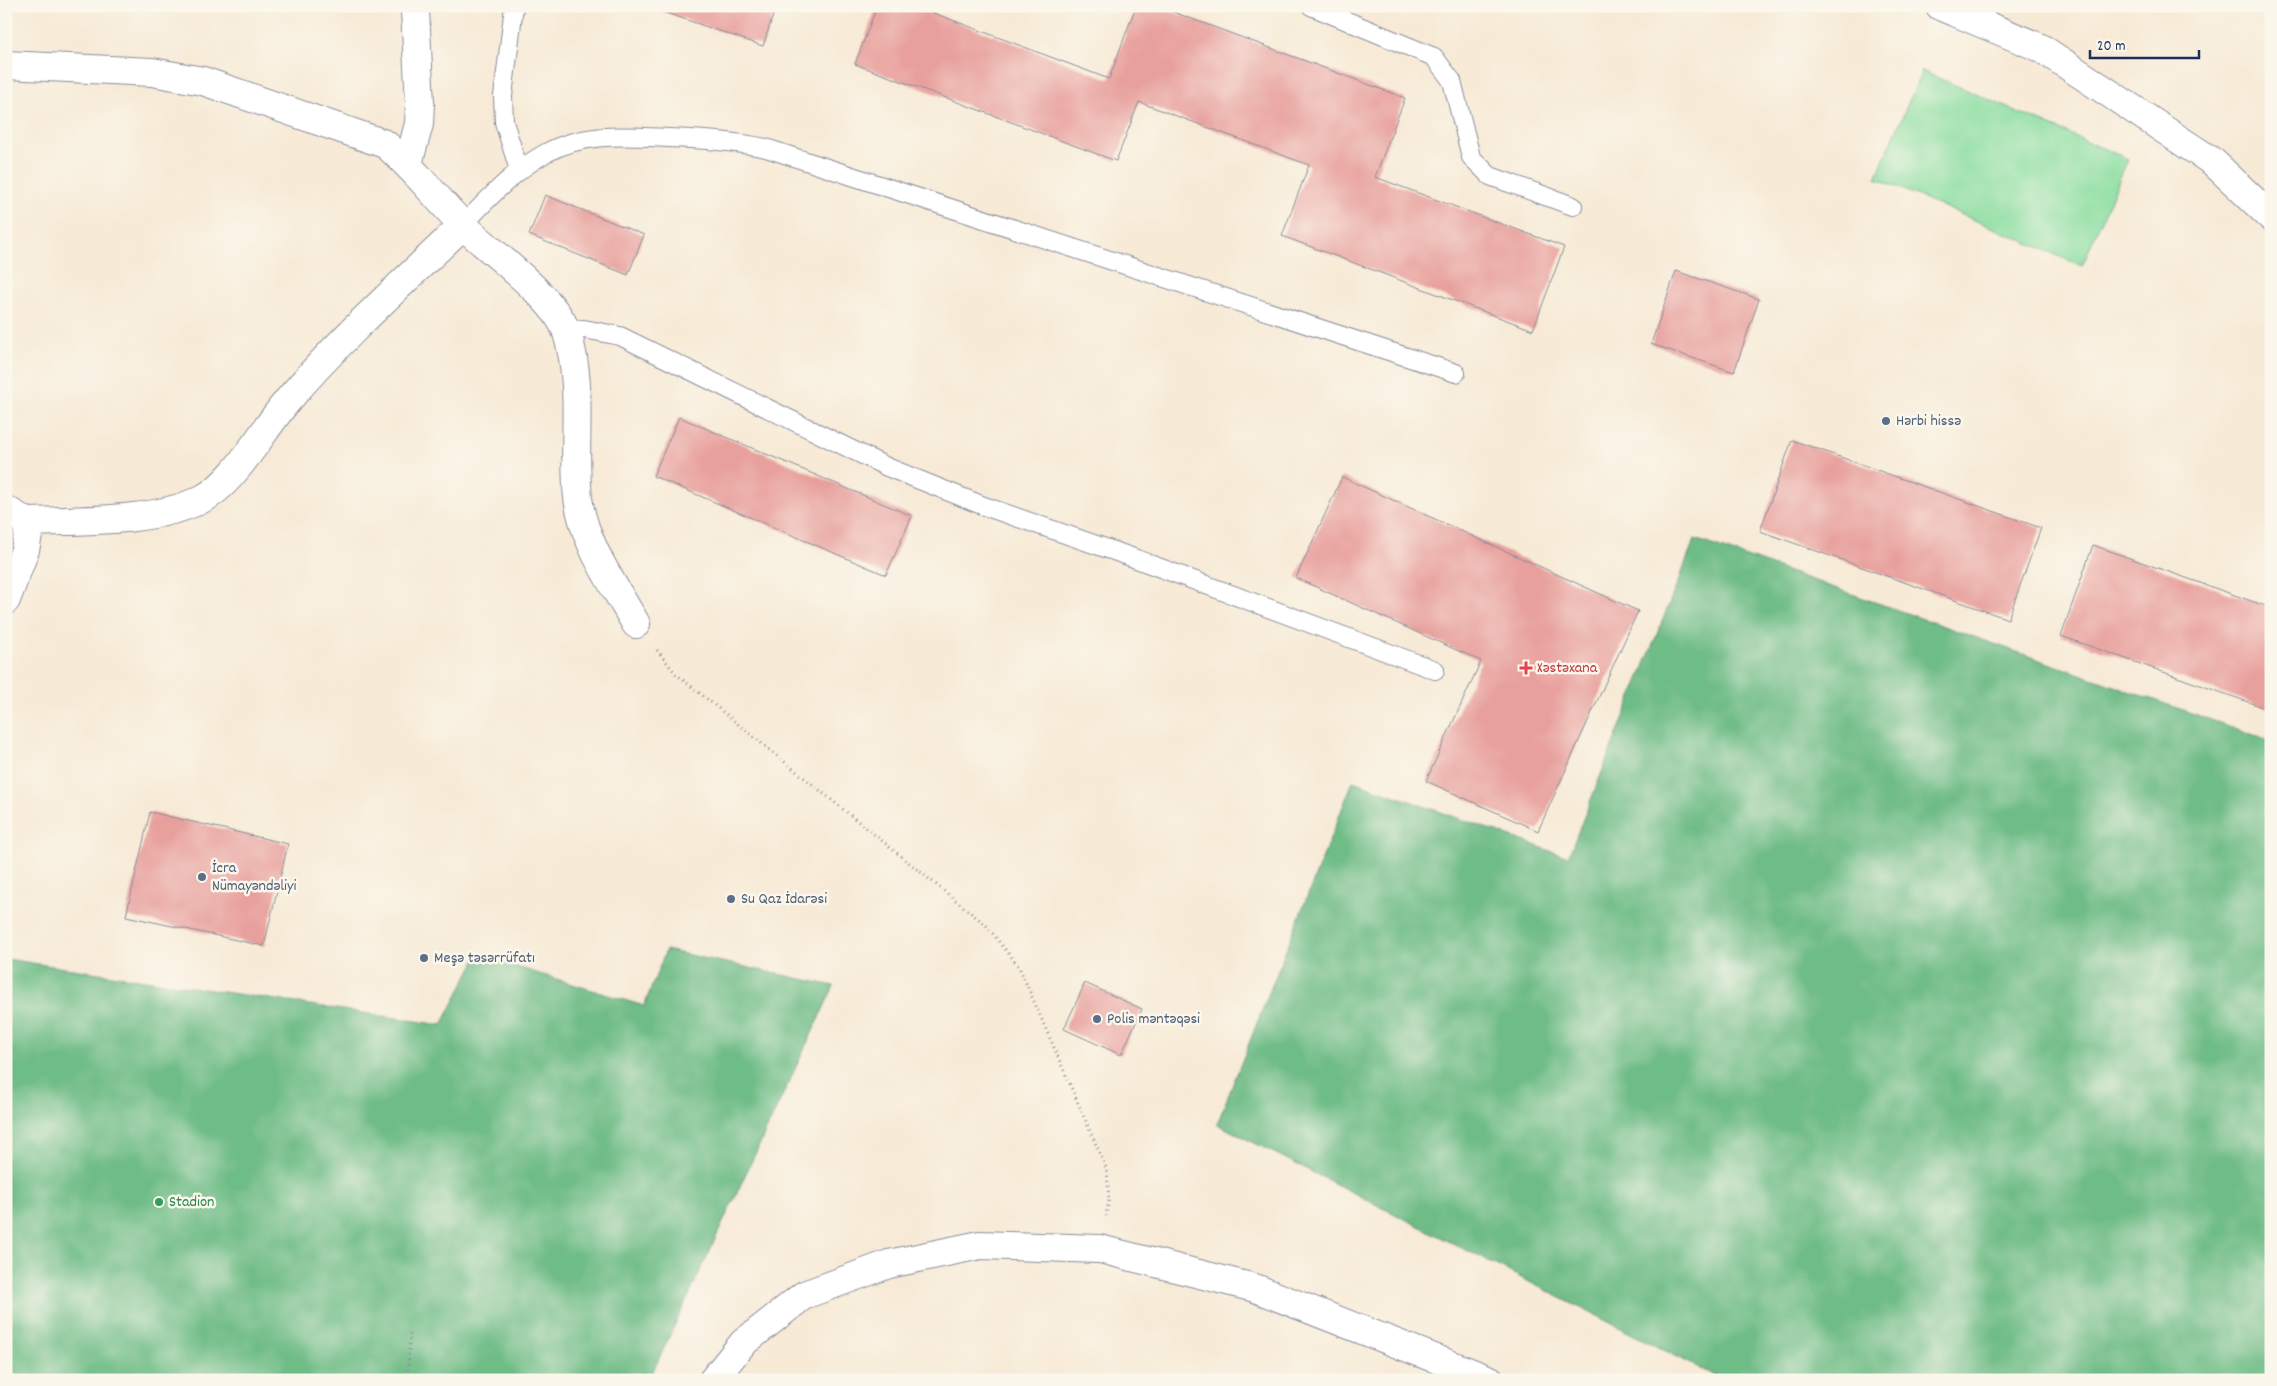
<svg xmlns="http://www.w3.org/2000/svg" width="2277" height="1386" font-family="Dekko,sans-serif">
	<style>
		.green { fill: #88dd9f; stroke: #52867e }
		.forest { fill: #6ebc86; stroke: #447672 }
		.building { fill: #e8a09d }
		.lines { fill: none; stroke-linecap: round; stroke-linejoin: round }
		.service-casing { stroke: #898c9a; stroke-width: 20 }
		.minor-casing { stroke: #898c9a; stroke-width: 30 }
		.path { stroke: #898c9a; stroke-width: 3; stroke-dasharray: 1 4; stroke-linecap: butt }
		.service { stroke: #fff; stroke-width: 18 }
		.minor { stroke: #fff; stroke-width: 28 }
		.service-dot { fill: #5c6f8a; stroke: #fbf7ec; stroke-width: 2 }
		.health-dot { fill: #e0444e; stroke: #fbf7ec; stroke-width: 2 }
		.leisure-dot { fill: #2e9e5b; stroke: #fbf7ec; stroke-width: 2 }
		.labels { text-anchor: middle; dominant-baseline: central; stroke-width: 5; stroke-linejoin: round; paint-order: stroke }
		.service-label { font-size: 16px; fill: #4e5e75; stroke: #fbf7ec; text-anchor: start }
		.health-label { font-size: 16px; fill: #be3a42; stroke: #fbf7ec; text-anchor: start }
		.leisure-label { font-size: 16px; fill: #27864d; stroke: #fbf7ec; text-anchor: start }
	</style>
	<rect width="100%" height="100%" fill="#fbf7ec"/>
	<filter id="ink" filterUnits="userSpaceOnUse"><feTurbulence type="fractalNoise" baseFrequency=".02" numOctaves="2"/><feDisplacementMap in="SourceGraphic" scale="10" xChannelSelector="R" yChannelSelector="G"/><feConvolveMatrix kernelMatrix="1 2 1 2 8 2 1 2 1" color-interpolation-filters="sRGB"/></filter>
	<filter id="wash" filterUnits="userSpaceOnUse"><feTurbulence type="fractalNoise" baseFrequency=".0096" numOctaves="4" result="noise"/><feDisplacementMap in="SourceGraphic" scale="20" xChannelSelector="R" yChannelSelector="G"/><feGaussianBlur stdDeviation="1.12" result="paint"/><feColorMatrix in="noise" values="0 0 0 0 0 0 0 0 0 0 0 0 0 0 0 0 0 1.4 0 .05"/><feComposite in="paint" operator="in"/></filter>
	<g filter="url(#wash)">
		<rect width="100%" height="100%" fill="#f7ead6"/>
		<path class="green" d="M1922 71 2128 159 2082 266 1876 178Z"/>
		<path class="forest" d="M1695 539 2271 741V1380H1723L1217 1124 1353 781 1568 857Z
			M666 950 834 986 649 1380H6V959L442 1025 478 955 644 1006Z"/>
		<g id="blocks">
			<path class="building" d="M646 6H776L763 46Z
				M877 6H915L1109 79 1136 6H1157L1405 98 1375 177 1564 247 1533 330 1282 236 1309 165 1139 102 1116 161 855 64Z
				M545 195 644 235 628 275 529 235Z
				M1676 271 1759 299 1734 372 1651 344Z
				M679 417 912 516 886 575 653 476Z
				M1792 440 2041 528 2008 619 1760 531Z
				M1342 477 1638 611 1538 831 1426 781 1481 661 1296 578Z
				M2093 545 2271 608V710L2061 636Z
				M150 812 288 844 264 946 126 916Z
				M1085 983 1142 1009 1121 1055 1064 1029Z"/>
		</g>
	</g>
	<g filter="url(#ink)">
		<use href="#blocks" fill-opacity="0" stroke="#898c9a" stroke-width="1"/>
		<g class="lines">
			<defs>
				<path id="service" d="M514 6 503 96 504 122 519 170
					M1311 6 1434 57 1452 81 1471 157 1490 176 1573 206
					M463 225C488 199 513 171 546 153 583 132 627 136 668 138 704 139 731 141 766 148L1456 373
					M567 331 584 329 620 336 887 467 984 506 1131 557 1435 670"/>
				<path id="minor" d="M1940 6 2041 48 2213 162 2271 217
					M6 65 152 72 203 81 385 144C414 168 436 198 463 225 490 252 556 298 567 333 584 386 572 444 578 498 584 544 614 585 636 624
					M408 164 419 124 420 103 415 11
					M6 510 27 522 28 535 25 550 6 600
					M27 522C79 520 155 523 202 499 234 484 265 426 289 399 341 338 405 281 463 225
					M713 1380 743 1343 804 1295 889 1264 980 1245 1100 1249 1255 1288 1490 1380"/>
			</defs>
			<use href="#service" class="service-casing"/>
			<use href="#minor" class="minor-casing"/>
			<path class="path" d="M657 650 676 674 986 925 1019 967 1107 1170 1109 1199 1106 1216
				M407 1380 410 1333"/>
			<use href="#service" class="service"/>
			<use href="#minor" class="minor"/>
		</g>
	</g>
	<g class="service-dot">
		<circle cx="1886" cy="421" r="5"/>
		<circle cx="202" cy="877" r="5"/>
		<circle cx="731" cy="899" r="5"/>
		<circle cx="424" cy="958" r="5"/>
		<circle cx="1097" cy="1019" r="5"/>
	</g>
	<path class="health-dot" d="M1523.5 660.5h5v5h5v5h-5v5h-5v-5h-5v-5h5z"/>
	<circle class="leisure-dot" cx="159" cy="1202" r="5"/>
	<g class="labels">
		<g class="service-label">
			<text x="1896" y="421">Hərbi hissə</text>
			<text x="212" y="868">İcra<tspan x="212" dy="18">Nümayəndəliyi</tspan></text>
			<text x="741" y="899">Su Qaz İdarəsi</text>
			<text x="434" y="958">Meşə təsərrüfatı</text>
			<text x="1107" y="1019">Polis məntəqəsi</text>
		</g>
		<g class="health-label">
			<text x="1537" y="668">Xəstəxana</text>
		</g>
		<g class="leisure-label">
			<text x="169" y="1202">Stadion</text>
		</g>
	</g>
	<rect width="2277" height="1386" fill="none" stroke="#fbf7ec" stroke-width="25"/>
	<path d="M2090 50v8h109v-8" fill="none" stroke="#1b2f5e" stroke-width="2.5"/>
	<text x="2097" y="50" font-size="15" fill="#1b2f5e" stroke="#fbf7ec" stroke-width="4" paint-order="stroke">20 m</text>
</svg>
